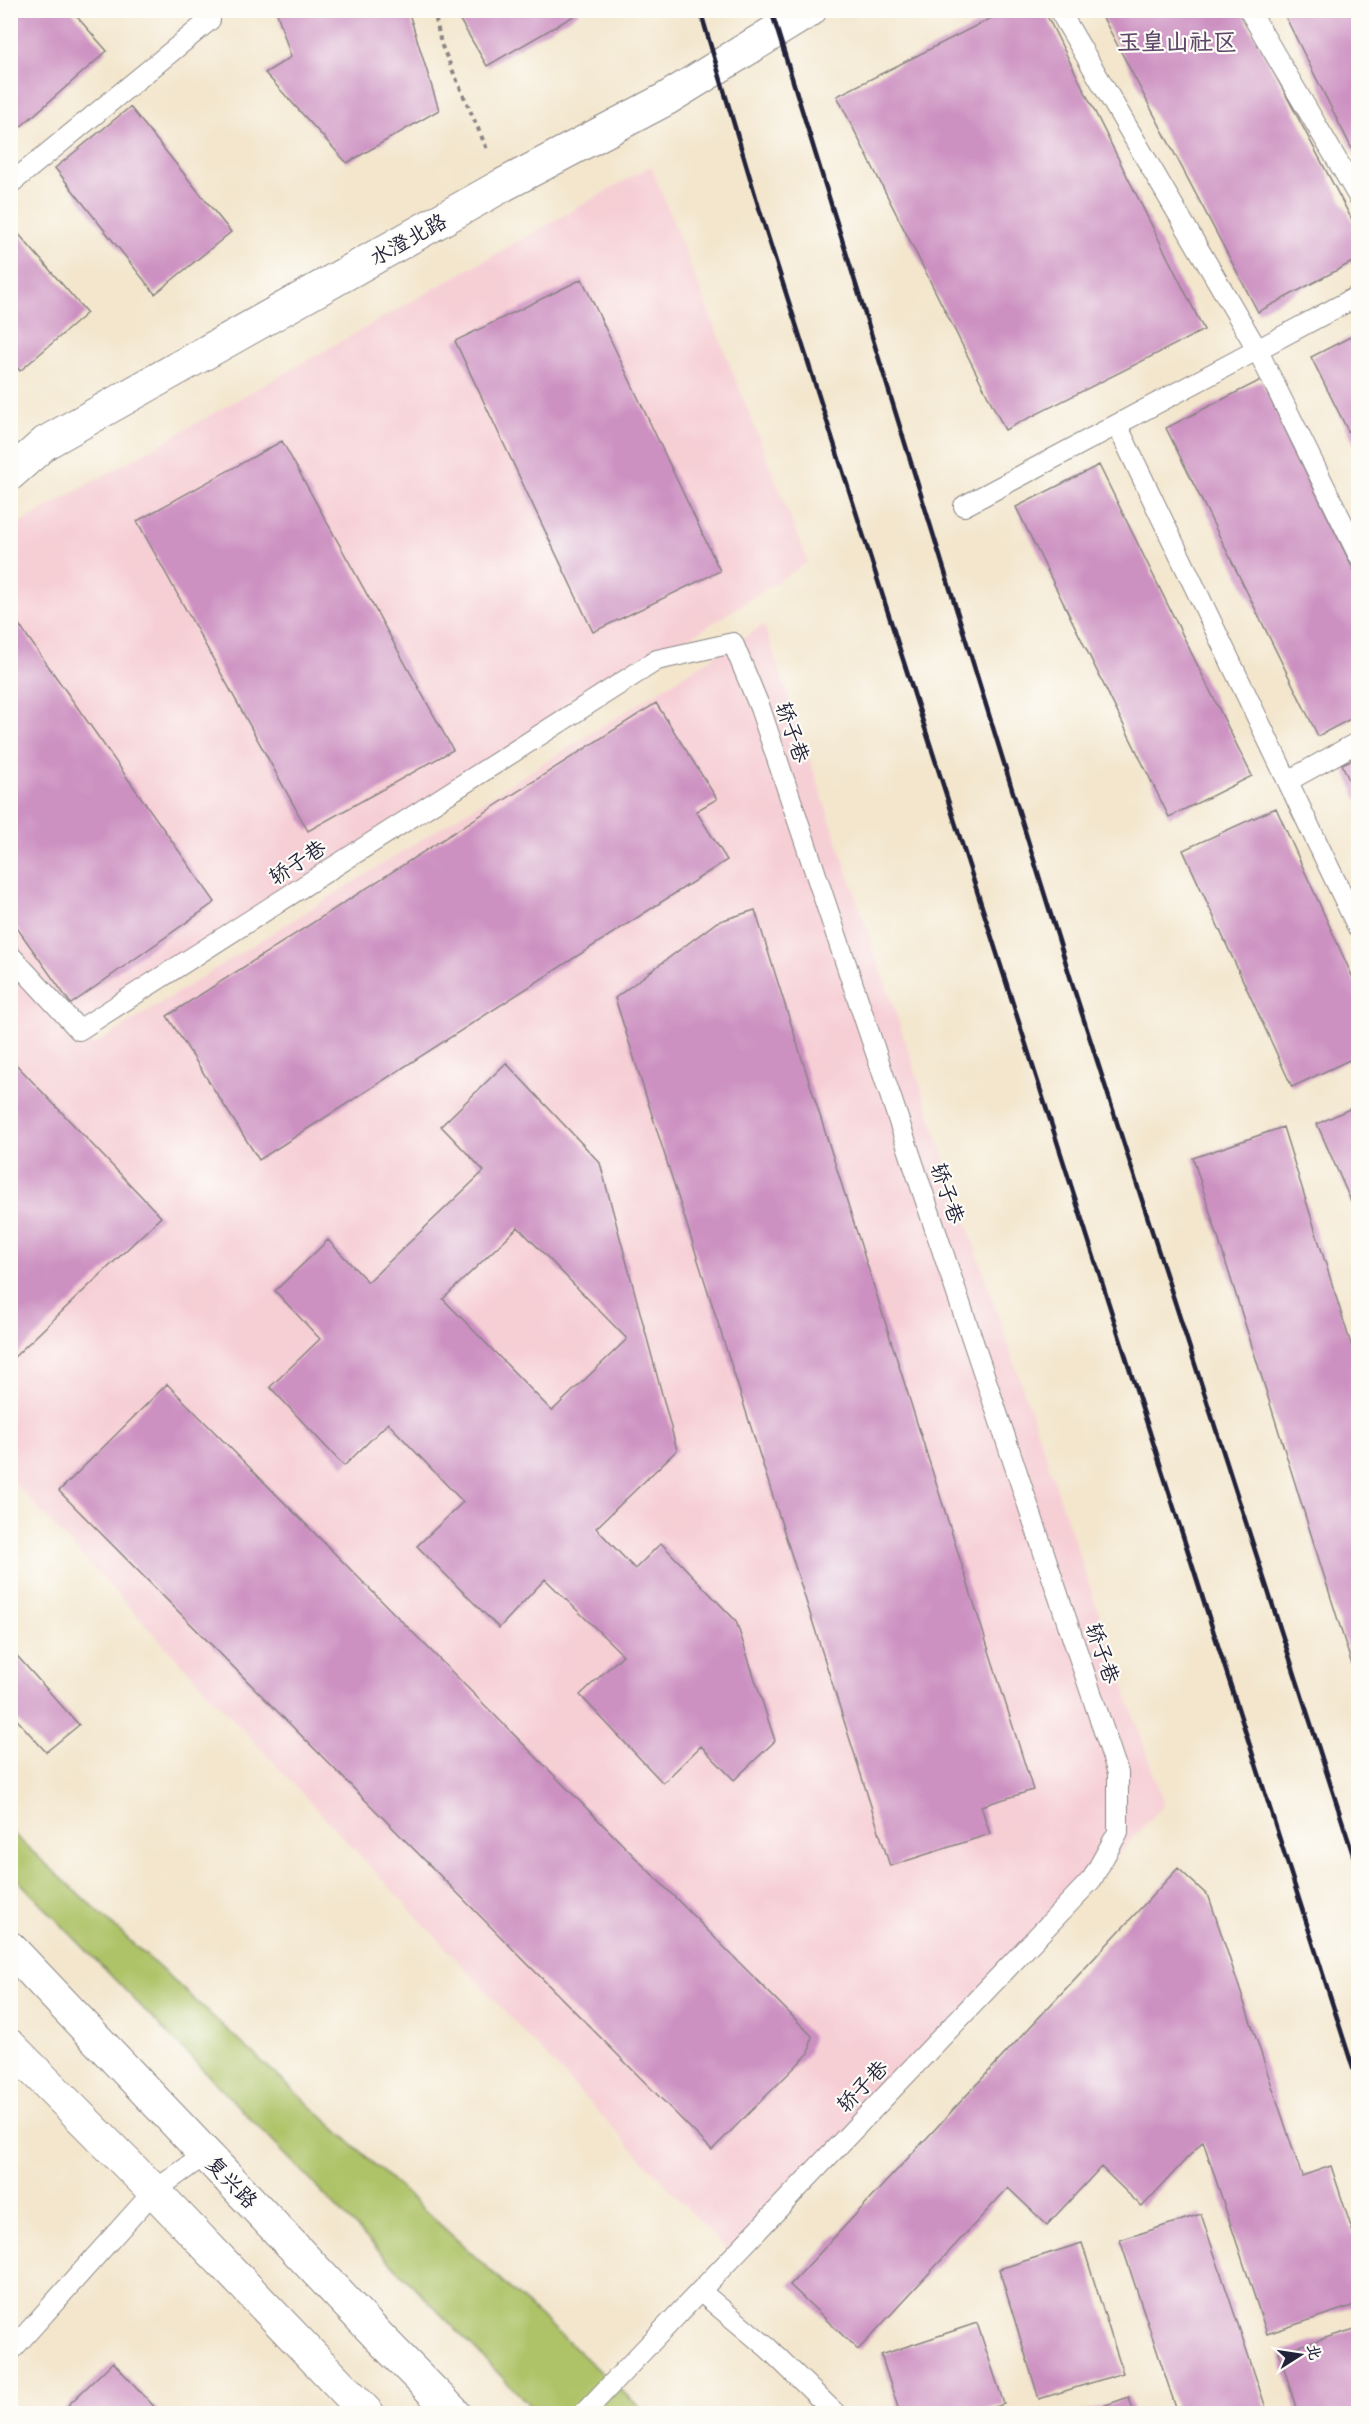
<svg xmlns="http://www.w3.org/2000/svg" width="1369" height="2424" font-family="'Patrick Hand','LXGW WenKai TC',sans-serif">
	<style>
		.built { fill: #f6cfd5 }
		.green { fill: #aec367; stroke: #687251; stroke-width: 1.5 }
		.building { fill: #cc90c1; fill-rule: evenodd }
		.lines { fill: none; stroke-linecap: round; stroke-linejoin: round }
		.service-casing { stroke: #8a8484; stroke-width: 22 }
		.tertiary-casing { stroke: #8a8484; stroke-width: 35 }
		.primary-casing { stroke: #8a8484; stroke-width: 35 }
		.path { stroke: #8a8484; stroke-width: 4; stroke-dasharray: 4.5 4.5; stroke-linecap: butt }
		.service { stroke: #fff; stroke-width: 20 }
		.tertiary { stroke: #fff; stroke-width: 33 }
		.primary { stroke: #fff; stroke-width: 33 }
		.rail { stroke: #22223b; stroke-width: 4.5 }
		.labels { text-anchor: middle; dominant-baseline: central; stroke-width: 4.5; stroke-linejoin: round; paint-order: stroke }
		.street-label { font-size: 21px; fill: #22223b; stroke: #fdfcf7 }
		.quarter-label { font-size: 24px; font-weight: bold; fill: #5e486a; stroke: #fdfcf7 }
	</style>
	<rect width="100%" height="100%" fill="#fdfcf7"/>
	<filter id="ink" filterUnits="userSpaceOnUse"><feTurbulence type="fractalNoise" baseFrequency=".0167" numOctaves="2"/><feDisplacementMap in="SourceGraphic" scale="12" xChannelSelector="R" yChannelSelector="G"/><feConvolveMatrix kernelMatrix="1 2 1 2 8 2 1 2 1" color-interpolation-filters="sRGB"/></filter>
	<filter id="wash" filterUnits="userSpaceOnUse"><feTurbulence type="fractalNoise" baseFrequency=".008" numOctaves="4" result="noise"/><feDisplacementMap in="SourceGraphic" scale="24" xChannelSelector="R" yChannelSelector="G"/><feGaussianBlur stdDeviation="1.35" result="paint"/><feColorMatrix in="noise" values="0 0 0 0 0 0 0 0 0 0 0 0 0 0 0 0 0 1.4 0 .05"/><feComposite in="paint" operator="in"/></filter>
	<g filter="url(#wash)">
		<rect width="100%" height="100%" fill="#f3e6cd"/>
		<path class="built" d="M651 166 808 562 79 1030 94 1045 764 625 1164 1805 734 2258 11 1480V955L73 1023 11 939V528Z"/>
		<path class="green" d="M10 1831 646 2413H537L11 1873Z"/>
		<g id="blocks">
			<path class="building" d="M10 10H71L107 51 10 136Z
				M276 10H408L439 110 347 163 265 73 291 57Z
				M454 10H577L579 13 487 66Z
				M1007 10H1044L1204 330 1005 430 837 96Z
				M1099 10H1241L1358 231V259L1258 312Z
				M1282 10H1358V161Z
				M130 107 231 232 155 294 55 168Z
				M10 224 87 313 20 371 10 359Z
				M582 279 720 571 593 632 455 341Z
				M1358 333V451L1311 357Z
				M1261 380 1358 579V715L1318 736 1166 428Z
				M282 441 453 750 308 831 137 521Z
				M1099 465 1252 776 1169 817 1016 507Z
				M10 612 215 902 71 1004 10 918Z
				M656 703 717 799 696 811 727 860 259 1160 167 1016Z
				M1358 757V801L1342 764Z
				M1276 808 1358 989V1056L1292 1087 1183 850Z
				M755 910 1033 1790 981 1806 990 1834 890 1866 615 998 717 922Z
				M10 1058 161 1217 10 1361Z
				M506 1063 600 1163 677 1450 596 1528 635 1569 661 1543 736 1621 775 1741 734 1780 701 1746 663 1783 580 1695 623 1655 545 1579 499 1628 417 1546 463 1502 388 1423 344 1466 270 1387 320 1339 275 1291 328 1240 368 1282 484 1171 441 1126ZM518 1227 627 1339 552 1411 443 1299Z
				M1358 1105V1217L1317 1124Z
				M1283 1127 1358 1367V1684L1193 1158Z
				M167 1384 812 2036 809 2053 712 2150 59 1491Z
				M10 1648 79 1725 46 1752 10 1712Z
				M1178 1868 1209 1897 1302 2176 1331 2166 1358 2248V2304L1267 2334 1203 2141 1142 2207 1101 2167 1047 2225 1008 2188 858 2350 790 2285Z
				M1201 2214 1268 2414H1178L1120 2240Z
				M1082 2243 1123 2373 1039 2399 999 2269Z
				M977 2323 1004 2404 975 2414H900L881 2355Z
				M1358 2328V2414H1298L1279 2352Z
				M113 2362 161 2414H59Z
				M1129 2397 1134 2414H1082V2413Z"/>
		</g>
	</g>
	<g filter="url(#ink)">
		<use href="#blocks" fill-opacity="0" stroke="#8a8484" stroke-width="1.5"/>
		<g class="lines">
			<defs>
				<path id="service" d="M1059 10 1257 349 1358 554
					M1249 10 1358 196
					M10 184 210 20
					M1117 425 1358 928
					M964 506 1358 296
					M1288 781 1358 742
					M10 955 79 1030 657 660 733 643 760 708 1118 1773V1832L1092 1879 583 2414
					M700 2291 768 2348 836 2414
					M10 2352 154 2191 206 2154"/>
				<path id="tertiary" d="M10 474 45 443 503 185 666 99 810 10"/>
				<path id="primary" d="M10 1948 382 2340 455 2414
					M10 2046 154 2191 368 2414"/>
			</defs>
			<use href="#service" class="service-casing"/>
			<use href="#tertiary" class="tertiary-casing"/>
			<use href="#primary" class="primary-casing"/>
			<path class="path" d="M434 10 441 44 487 149"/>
			<use href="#service" class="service"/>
			<use href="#tertiary" class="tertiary"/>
			<use href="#primary" class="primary"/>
			<path class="rail" d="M700 10 762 218 1358 2084
				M771 10 1072 983 1358 1870"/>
		</g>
	</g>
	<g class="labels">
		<g class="street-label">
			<text transform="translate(408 239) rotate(-29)">水澄北路</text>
			<text transform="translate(793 732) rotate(71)">轿子巷</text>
			<text transform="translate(297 862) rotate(-33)">轿子巷</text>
			<text transform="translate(948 1193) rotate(71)">轿子巷</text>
			<text transform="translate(1103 1653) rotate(71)">轿子巷</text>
			<text transform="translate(862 2086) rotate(-46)">轿子巷</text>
			<text transform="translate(232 2182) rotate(46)">复兴路</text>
		</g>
		<g class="quarter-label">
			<text x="1177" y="41">玉皇山社区</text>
		</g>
	</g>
	<rect width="1369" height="2424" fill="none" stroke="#fdfcf7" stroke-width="36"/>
	<g transform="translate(1300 2355) rotate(78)" stroke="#fdfcf7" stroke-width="4.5" paint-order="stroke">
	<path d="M0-4.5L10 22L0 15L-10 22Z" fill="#22223b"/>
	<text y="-9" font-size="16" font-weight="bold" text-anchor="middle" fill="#22223b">北</text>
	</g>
</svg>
